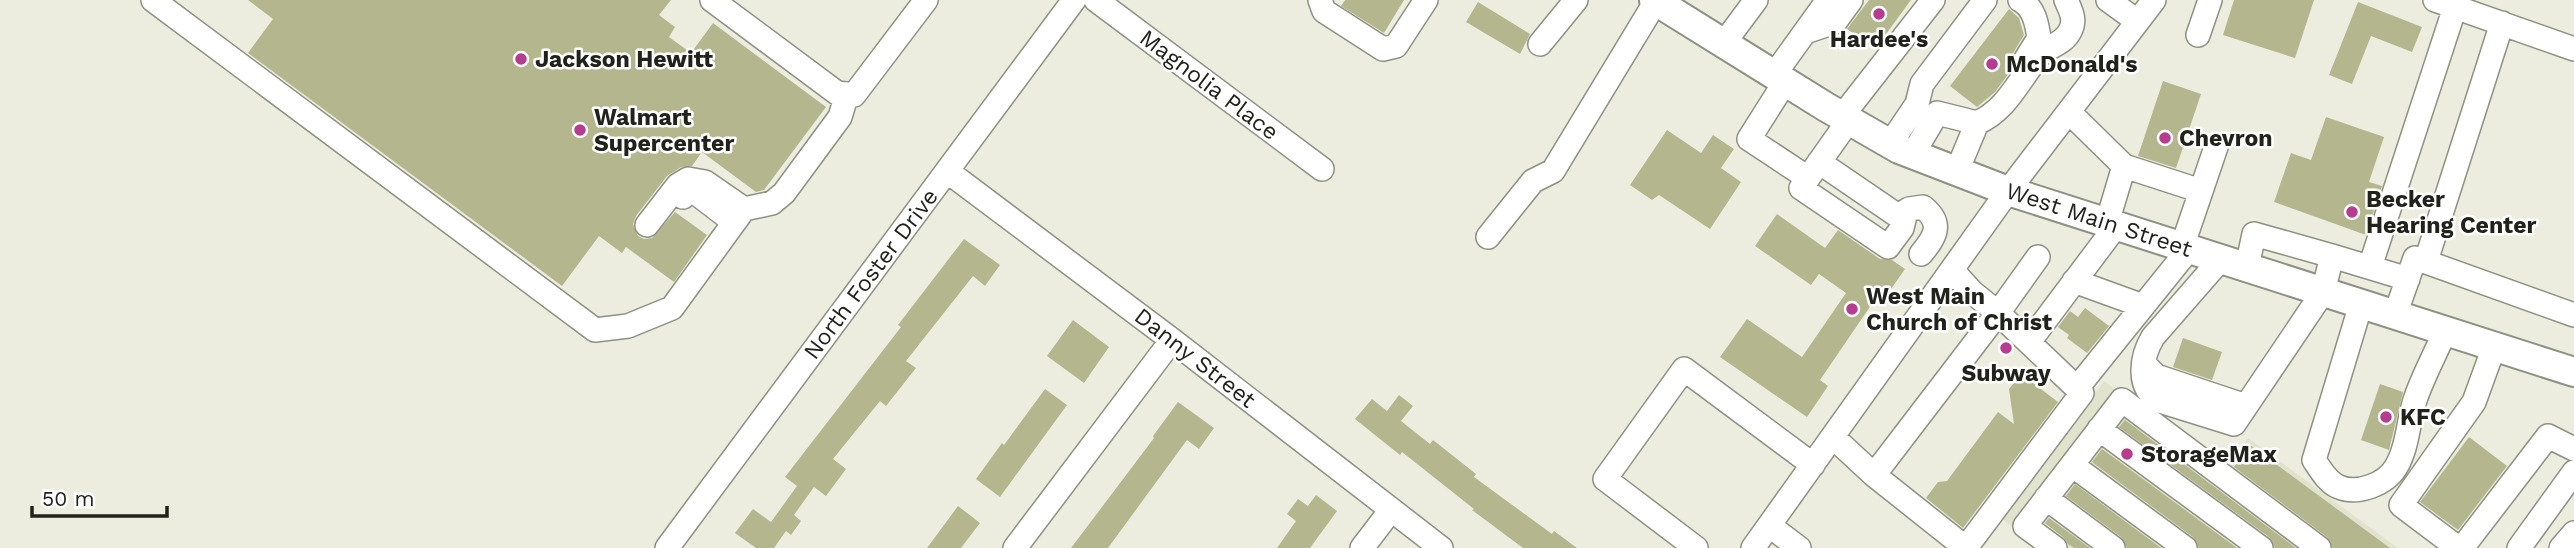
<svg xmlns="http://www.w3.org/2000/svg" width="2574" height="548" font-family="'Work Sans',sans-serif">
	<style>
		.built { fill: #e1e3cd }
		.building { fill: #b4b78e }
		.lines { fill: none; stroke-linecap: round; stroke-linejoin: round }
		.minor-casing { stroke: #8e9082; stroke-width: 26 }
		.major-casing { stroke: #8e9082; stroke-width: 32 }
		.minor { stroke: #fff; stroke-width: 23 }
		.major { stroke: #fff; stroke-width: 28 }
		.poi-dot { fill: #b63c8f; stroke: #fff; stroke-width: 2.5 }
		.labels { text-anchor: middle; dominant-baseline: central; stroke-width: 5; stroke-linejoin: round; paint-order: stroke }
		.poi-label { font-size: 23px; font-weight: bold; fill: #22221d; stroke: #fff; text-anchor: start }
		.street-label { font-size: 23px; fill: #22221d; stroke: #fff }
	</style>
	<rect width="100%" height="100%" fill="#ecedde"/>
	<path class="built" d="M2104 381 2225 469 2248 438 2398 548H2041L2002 519Z"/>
	<path class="building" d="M248 0H671L659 15 675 27 669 37 691 53 713 23 826 107 764 190 756 192 702 152 692 166 681 167 667 176 636 216 633 224 638 236 644 239 652 238 675 212 707 235 674 282 626 247 622 253 599 236 562 286 248 53 273 19Z
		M1345 0H1404L1384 33 1341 6Z
		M1869 0H1911L1875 49 1847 29Z
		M2234 0H2314L2295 58 2223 35Z
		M1478 2 1530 34 1520 54 1466 22Z
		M2358 2 2422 27 2412 52 2371 36 2352 84 2329 75Z
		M2009 9 2019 18 2024 35 2012 55 2010 62 2012 69 1995 92 1977 107 1950 86Z
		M2163 81 2201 94 2176 168 2138 156Z
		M2326 117 2384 137 2369 182 2382 186 2366 235 2274 202 2291 153 2311 160Z
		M1667 130 1701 153 1713 135 1734 149 1721 168 1741 182 1710 229 1659 195 1652 200 1630 185Z
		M1777 214 1825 248 1838 230 1880 259 1892 260 1905 269 1884 299 1878 295 1820 380 1828 386 1807 417 1720 357 1747 319 1802 357 1846 293 1819 274 1811 285 1755 246Z
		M964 239 1000 265 985 286 973 276 906 361 916 368 886 406 880 401 833 459 846 469 826 496 814 487 794 515 801 521 791 535 786 531 774 548H756L735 533 753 509 771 522 797 486 785 477 901 327 898 325Z
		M2085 308 2109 326 2087 353 2067 338 2069 335 2058 327 2070 311 2078 317Z
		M1073 320 1109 347 1084 383 1047 356Z
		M2183 338 2222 352 2212 380 2173 367Z
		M2021 374 2058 402 1963 528 1926 498 1938 482 1947 481 1998 412 2014 424 2009 389Z
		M2380 384 2403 392 2389 450 2361 440Z
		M1045 389 1067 405 1000 497 976 479 1002 443 1004 445Z
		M1399 395 1413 406 1401 421 1430 444 1433 440 1476 474 1474 477 1552 534 1554 531 1577 548H1523L1472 510 1474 509 1402 452 1400 455 1355 419 1372 399 1387 411Z
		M1178 402 1214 428 1199 449 1187 440 1108 548H1071L1154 438 1153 436Z
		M2125 420 2296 548H2275L2269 537 2119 427Z
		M2469 437 2507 466 2458 530 2420 502Z
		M2250 445 2390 548H2333L2327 537 2234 467Z
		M2102 449 2237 548H2199L2193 537 2092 462Z
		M2075 484 2161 548H2127L2121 537 2066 496Z
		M1316 495 1337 511 1310 548H1277L1296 521 1287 514 1298 499 1308 506Z
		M958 506 980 523 961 548H927Z
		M2049 518 2090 548H2074L2068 544 2063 537 2045 523Z"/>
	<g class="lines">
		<defs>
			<path id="minor" d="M153 0 595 330 628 326 672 308 744 209 772 203 784 193 840 117 847 94
				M712 0 837 93 854 95 926 0
				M1096 0 1322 169
				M1320 0 1324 11 1383 49 1396 46 1426 0
				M2020 0C2034 7 2037 24 2039 38L2024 62
				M2108 0 2137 21
				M2435 0 2574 49
				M1805 32 1835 22 1851 0
				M2198 35 2210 0
				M1724 43 1756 0
				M1540 44 1576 0
				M1774 75 1828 0
				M1785 82 1749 139 1808 178
				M2069 112 2124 166
				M1843 115 1933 0
				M1890 144 1917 104 1922 84 1985 0
				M1913 154 1937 113 1977 123C2008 109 2019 79 2040 55 2049 45 2063 45 2070 31 2076 20 2071 11 2066 0
				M1819 162 1904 220 1902 228 1888 247 1801 188 1849 120
				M947 171 1172 340 1441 548
				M1957 171 1977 123
				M683 197 688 192 696 193 734 222
				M1898 216 1909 209 1923 207C1944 224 1935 237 1921 254
				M2107 223 2124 166 2201 191
				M647 225 678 185 688 179 705 182 744 209
				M1488 237 1533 181 1553 171 1656 1
				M2182 247 2216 147
				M2221 259 2153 337C2141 357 2136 388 2160 401L2234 424 2323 292 2332 256 2408 279
				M2426 261 2502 23
				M2247 267 2254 234 2332 256
				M2370 267 2455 7
				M2074 281 2143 306
				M2361 304 2314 460C2320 469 2328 483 2339 487 2358 495 2386 484 2396 467 2408 447 2408 421 2415 400 2423 376 2436 353 2445 331
				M2395 315 2415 258 2574 315
				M2029 342 2116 226
				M2144 364 2156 376 2246 406
				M2077 388 2189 249
				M2099 429 2261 548
				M1833 437 1874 475 1998 313 1972 292 1952 270
				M2072 465 2185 548
				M1874 475 1957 541 1968 545 2082 393 1998 313 2038 257
				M2046 498 2113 548
				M1770 526 1799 548
				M667 548 1074 0
				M1015 548 1172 340
				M1362 548 1391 510
				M1696 548 1605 479 1684 369 1813 465
				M1753 548 2008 191 2154 0
				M2055 548 2025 526 2122 400 2319 548
				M2458 548 2401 505 2474 402 2494 347
				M2462 548 2548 436 2574 449
				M2519 548 2574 472
				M2561 548 2574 533"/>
			<path id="major" d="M1654 0 1826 107 1899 149 2008 191 2574 372"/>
		</defs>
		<use href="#minor" class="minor-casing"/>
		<use href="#major" class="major-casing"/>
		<use href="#minor" class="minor"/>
		<use href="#major" class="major"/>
	</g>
	<g class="poi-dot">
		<circle cx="1879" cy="14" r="7"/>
		<circle cx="521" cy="59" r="7"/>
		<circle cx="1992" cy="64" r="7"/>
		<circle cx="580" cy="130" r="7"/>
		<circle cx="2165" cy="138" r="7"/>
		<circle cx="2352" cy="212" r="7"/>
		<circle cx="1852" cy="309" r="7"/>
		<circle cx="2006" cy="348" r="7"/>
		<circle cx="2386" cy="417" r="7"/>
		<circle cx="2127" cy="454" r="7"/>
	</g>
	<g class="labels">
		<g class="poi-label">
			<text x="1879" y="39" text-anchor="middle">Hardee's</text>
			<text x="535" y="59">Jackson Hewitt</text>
			<text x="2006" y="64">McDonald's</text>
			<text x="594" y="117">Walmart<tspan x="594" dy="26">Supercenter</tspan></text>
			<text x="2179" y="138">Chevron</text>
			<text x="2366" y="199">Becker<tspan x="2366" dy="26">Hearing Center</tspan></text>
			<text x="1866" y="296">West Main<tspan x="1866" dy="26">Church of Christ</tspan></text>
			<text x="2006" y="373" text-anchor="middle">Subway</text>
			<text x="2400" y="417">KFC</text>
			<text x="2141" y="454">StorageMax</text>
		</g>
		<g class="street-label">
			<text transform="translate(1209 85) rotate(37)">Magnolia Place</text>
			<text transform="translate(2099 220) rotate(18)">West Main Street</text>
			<text transform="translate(871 274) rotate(-53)">North Foster Drive</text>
			<text transform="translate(1195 358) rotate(38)">Danny Street</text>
		</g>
	</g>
	<path d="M32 506v10h135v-10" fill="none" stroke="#22221d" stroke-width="3.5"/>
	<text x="42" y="506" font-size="21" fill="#22221d" stroke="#ffffff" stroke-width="5" paint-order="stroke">50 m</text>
</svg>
